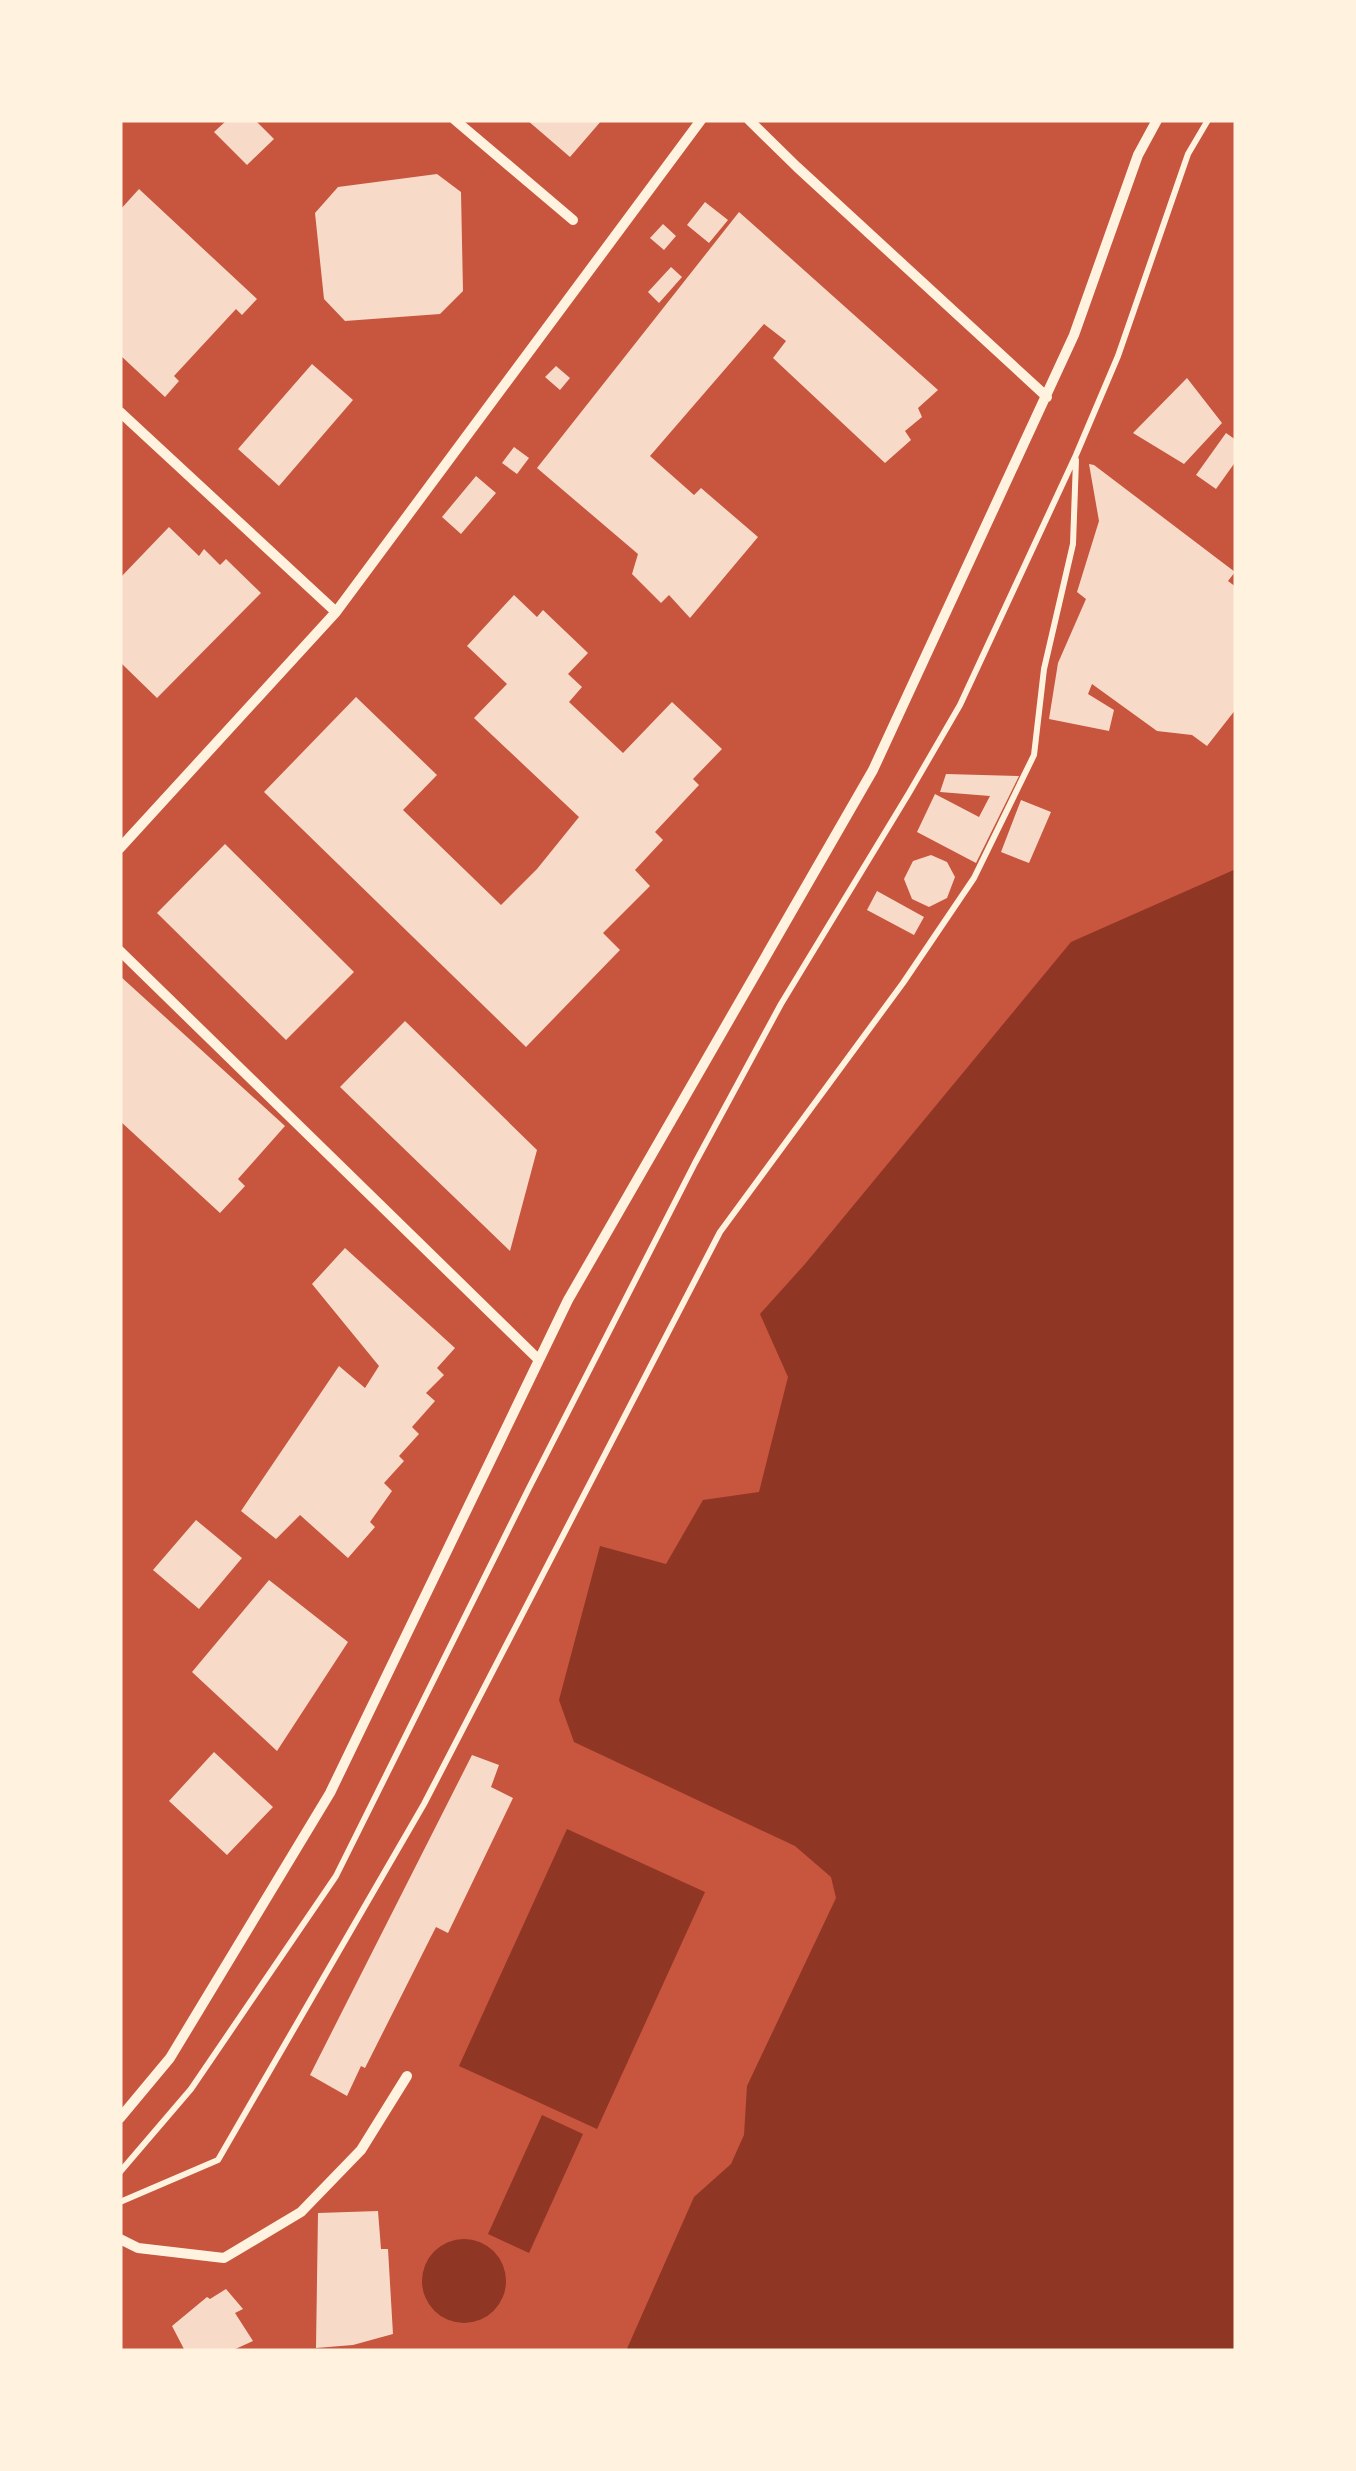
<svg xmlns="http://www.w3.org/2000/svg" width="1356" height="2471" font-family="'Public Sans',sans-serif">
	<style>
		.water { fill: #8f3625 }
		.building { fill: #f7dbc8 }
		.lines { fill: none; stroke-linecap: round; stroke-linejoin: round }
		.path { stroke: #fff3e0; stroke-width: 6 }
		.minor { stroke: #fff3e0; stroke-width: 10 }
	</style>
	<rect width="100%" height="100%" fill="#c8553d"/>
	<path class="water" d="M1236 869V2351H626L694 2197 731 2164 744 2135 747 2086 836 1898 831 1877 795 1846 574 1742 559 1700 600 1546 666 1564 703 1500 759 1492 788 1377 760 1314 805 1264 1071 942Z
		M567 1829 705 1892 597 2129 459 2066Z
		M542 2115 583 2134 529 2253 488 2234Z
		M422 2281a42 42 0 1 1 84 0a42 42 0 1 1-84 0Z"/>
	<path class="building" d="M227 120H255L274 139 247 165 214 132Z
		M527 120H602L570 157Z
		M437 174 461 192 463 291 440 314 345 321 324 299 315 213 338 187Z
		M139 189 257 299 242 315 236 309 174 376 179 381 165 397 120 355V210Z
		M705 202 728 220 709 243 687 225Z
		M739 212 938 390 918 408 922 417 905 431 911 440 885 463 773 358 786 341 764 324 650 456 694 495 701 488 758 537 690 618 669 595 661 603 632 574 638 554 537 468Z
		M663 224 676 236 664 250 650 238Z
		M671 267 682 277 659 303 648 292Z
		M312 364 353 400 279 486 238 449Z
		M556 366 570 378 560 390 545 377Z
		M1187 378 1222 423 1184 464 1133 433Z
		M1226 433 1236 440V461L1216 489 1196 475Z
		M514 447 529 458 517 474 502 463Z
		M1089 464 1094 465 1235 572 1228 581 1236 587V709L1207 746 1192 735 1157 731 1092 684 1088 694 1114 710 1109 731 1049 719 1058 663 1086 599 1077 592 1099 521Z
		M476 476 496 493 461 534 442 517Z
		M169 527 199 556 204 549 220 565 226 559 261 593 157 698 120 662V578Z
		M514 595 537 617 543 610 588 653 568 674 582 687 569 702 623 753 672 702 722 749 693 779 699 785 655 832 663 840 635 870 650 886 603 933 620 950 526 1047 264 792 356 697 437 775 403 810 501 905 537 869 579 817 474 718 507 684 467 646Z
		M946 774 1019 776 976 863 917 832 935 794 979 817 990 796 940 792Z
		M1021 800 1051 812 1029 863 1001 852Z
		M225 844 354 972 286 1040 157 913Z
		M931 855 947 862 955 877 947 898 929 907 912 899 904 879 913 861Z
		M877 891 924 917 914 935 867 910Z
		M120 976 285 1126 238 1179 245 1186 220 1213 120 1121Z
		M405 1021 537 1150 510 1251 340 1087Z
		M345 1248 455 1348 437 1368 444 1375 426 1393 435 1401 412 1427 419 1434 399 1456 404 1461 384 1483 392 1491 370 1522 375 1527 348 1558 300 1515 276 1539 241 1511 339 1366 365 1388 379 1366 312 1284Z
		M196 1520 242 1558 199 1609 153 1570Z
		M269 1580 348 1642 277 1751 192 1672Z
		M214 1752 273 1807 227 1855 169 1801Z
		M472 1755 499 1765 491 1787 513 1798 448 1933 436 1927 365 2068 361 2066 347 2096 310 2075Z
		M378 2211 381 2249H388L393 2334 353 2345 316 2348 318 2213Z
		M226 2289 243 2309 235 2313 253 2341 231 2351H185L172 2326 207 2297 210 2299Z"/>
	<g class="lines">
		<path class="path" d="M120 2172 191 2089 336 1876 529 1488 695 1163 781 1004 909 793 960 705 1076 455 1118 356 1188 154 1208 120
			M120 2202 218 2160 424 1804 720 1232 903 983 974 878 1034 755 1044 669 1073 544 1076 460"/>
		<path class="minor" d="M455 120 573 220
			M749 120 797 167 1047 397
			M120 412 336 612
			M120 848 336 612 701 120
			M120 951 539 1360
			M120 2118 170 2058 330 1793 568 1300 873 770 1074 335 1138 155 1157 120
			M120 2239 138 2248 224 2258 301 2212 361 2150 407 2076"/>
	</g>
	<rect width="1356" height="2471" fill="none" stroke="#fff3e0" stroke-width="245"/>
</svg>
